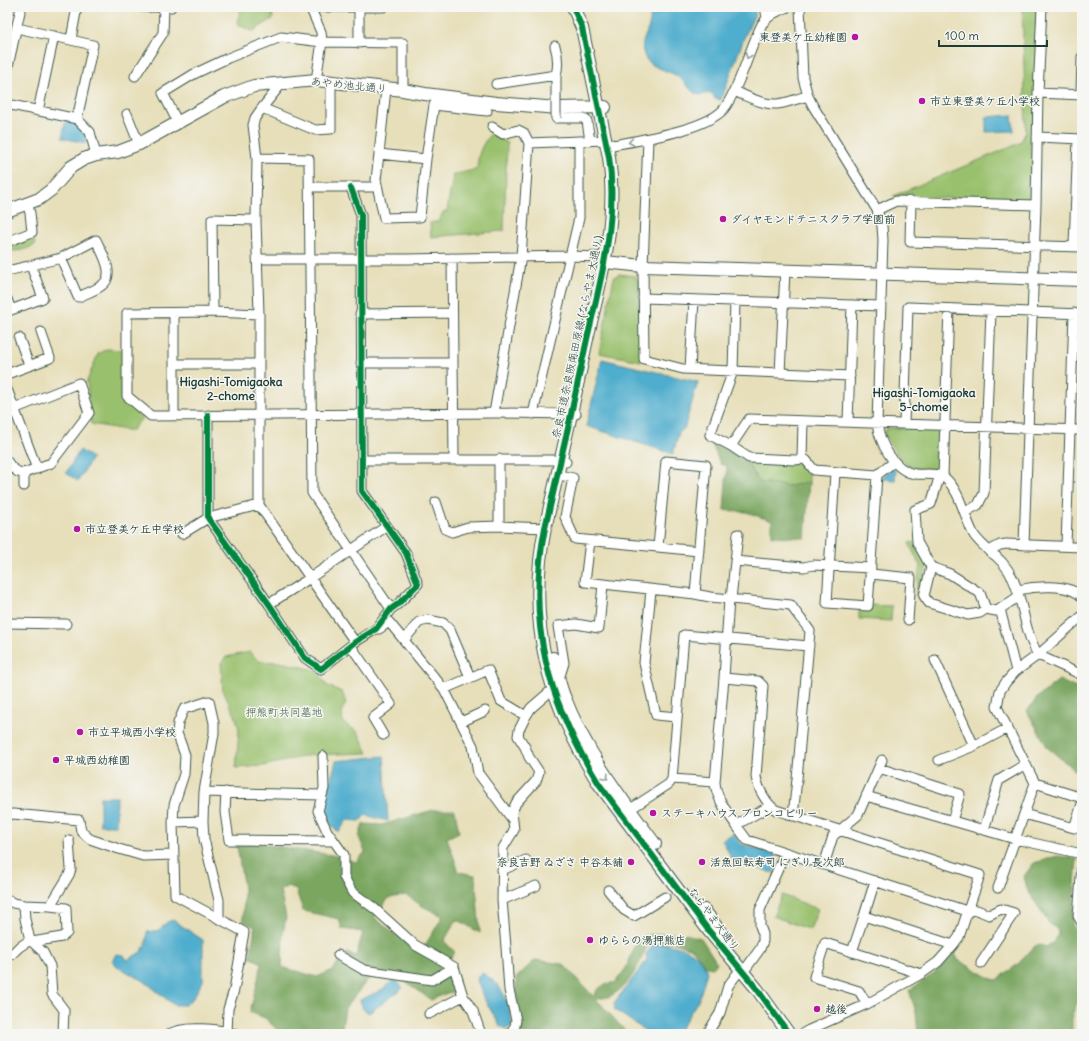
<svg xmlns="http://www.w3.org/2000/svg" width="1089" height="1041" font-family="Delius,'Klee One',sans-serif">
	<style>
		.green { fill: #99c06c; stroke: #5c7e50 }
		.forest { fill: #7aa660; stroke: #4c724a; fill-rule: evenodd }
		.water { fill: #4fadcd; stroke: #377580 }
		.lines { fill: none; stroke-linecap: round; stroke-linejoin: round }
		.street-casing { stroke: #3d5548; stroke-width: 11 }
		.secondary-casing { stroke: #3d5548; stroke-width: 14 }
		.street { stroke: #fff; stroke-width: 9 }
		.secondary { stroke: #fff; stroke-width: 12 }
		.street-bridge-casing { stroke: #3d5548; stroke-width: 11; stroke-linecap: butt }
		.street-bridge { stroke: #fff; stroke-width: 9 }
		.cycleway-casing { stroke: #f6f6f2; stroke-width: 8 }
		.cycleway { stroke: #00873e; stroke-width: 6 }
		.oneway { stroke: #8f9e9a }
		.poi-dot { fill: #b5179e; stroke: #f6f6f2; stroke-width: 1.5 }
		.labels { text-anchor: middle; dominant-baseline: central; stroke-width: 3; stroke-linejoin: round; paint-order: stroke }
		.poi-label { font-size: 11px; font-weight: bold; fill: #1f3d34; stroke: #f6f6f2; text-anchor: start }
		.street-label { font-size: 11px; fill: #1f3d34; stroke: #f6f6f2 }
		.park-label { font-size: 11px; fill: #3e5e42; stroke: #f6f6f2 }
		.neighbourhood-label { font-size: 12px; font-weight: bold; fill: #1f3d34; stroke: #f6f6f2 }
	</style>
	<rect width="100%" height="100%" fill="#f6f6f2"/>
	<filter id="ink" filterUnits="userSpaceOnUse"><feTurbulence type="fractalNoise" baseFrequency=".025" numOctaves="2"/><feDisplacementMap in="SourceGraphic" scale="8" xChannelSelector="R" yChannelSelector="G"/><feConvolveMatrix kernelMatrix="1 2 1 2 8 2 1 2 1" color-interpolation-filters="sRGB"/></filter>
	<filter id="wash" filterUnits="userSpaceOnUse"><feTurbulence type="fractalNoise" baseFrequency=".012" numOctaves="4" result="noise"/><feDisplacementMap in="SourceGraphic" scale="16" xChannelSelector="R" yChannelSelector="G"/><feGaussianBlur stdDeviation="0.9" result="paint"/><feColorMatrix in="noise" values="0 0 0 0 0 0 0 0 0 0 0 0 0 0 0 0 0 1.4 0 .05"/><feComposite in="paint" operator="in"/></filter>
	<g filter="url(#wash)">
		<rect width="100%" height="100%" fill="#e7dfba"/>
		<path class="green" d="M240 7H272L273 19 253 31 238 25Z
			M1022 7H1039L1033 197 1028 201 893 196 1020 143 1026 132Z
			M491 133 507 143 504 231 431 237 430 223 439 221 443 212 447 211 453 175 477 169C478 153 481 146 491 133Z
			M33 233 35 245C25 250 18 252 7 250V246Z
			M619 274 635 276 639 281 641 361 599 353 614 277Z
			M106 349 125 350 123 392 145 415 131 431 91 424 87 381 98 354Z
			M887 428 939 429 942 433 941 467 938 469C931 469 923 469 916 468 899 464 892 446 884 433Z
			M747 462 805 463 808 469 809 482 789 486 759 482Z
			M914 542 927 564 920 596 918 598 916 592 920 566 909 543Z
			M871 605 892 606 891 621 859 619V609L871 610Z
			M250 652 259 661 280 662 312 669 319 673 326 685 342 692 346 703 342 710 343 723 358 732 368 753 311 755 263 766 236 768 239 729 235 715 223 691 221 663 226 657Z
			M782 895 818 909 810 930 773 916Z"/>
		<path class="forest" d="M716 442 747 462 759 482 789 486 809 482 805 538 772 536V521L746 512 724 510 727 466 720 464 712 444Z
			M1059 680 1082 691V776L1048 748 1027 711 1038 697Z
			M433 810H455L459 832 447 838 459 872 475 875 480 933 457 919 444 941 455 952 444 967 449 971 456 992 447 993 431 1000 409 984 394 977 369 978 345 1008 341 1034H281L265 1018 250 1012 262 963 250 957 255 927 243 921 244 889 236 840 338 856 356 862 365 852 359 837 363 824 382 825ZM288 886 296 890 303 911 339 919 342 929 363 932 356 956 347 953 331 971 317 977 282 967 283 933 286 917 280 890ZM406 895 424 907 443 916 421 952 392 932 374 917 389 898Z
			M1057 856 1077 859 1072 924 1082 940V992L1072 1015V1034H918L916 1012 909 990C928 979 941 969 954 951L958 960 992 979 997 980 1018 964 1035 946 1041 945 1046 947C1053 943 1058 939 1058 930L1048 922 1027 889 1024 876 1034 863Z
			M681 933 701 938 717 963 713 968 706 967 693 949 672 942 647 946C639 965 629 988 608 997 605 998 600 998 596 999L628 1034H519L516 978 535 960 563 964 594 997C596 988 606 982 615 983L626 968 639 937C653 933 667 934 681 933Z"/>
		<path class="water" d="M648 7H753L755 9V14L744 38 721 100 714 98V96L711 93C706 93 702 96 696 94 690 91 686 83 681 79 669 68 646 70 643 51 640 35 656 27 648 7Z
			M1012 115 1014 131 986 132V117Z
			M66 119 78 123 87 134 86 143 62 138Z
			M602 359 698 382 684 429 679 432 673 454 586 426Z
			M80 450 92 458 78 481 66 473Z
			M891 469H894L896 471 895 480 880 479Z
			M384 756 388 821 365 815 360 821 347 820 339 832 333 828 322 811 336 761Z
			M100 797H117L116 825H100Z
			M734 833 740 844 775 854 778 862 773 873 731 859 729 853 722 840Z
			M173 920 203 940V981L193 998 185 1005H174L144 981 118 967 112 961 116 954 124 955 127 960 141 952 146 944 147 932 160 930 167 922Z
			M663 944C683 947 699 950 707 972L699 999 677 1034H650L615 1010 614 1003 647 960 646 954 653 945Z
			M482 973C503 984 510 1003 512 1025L507 1029 500 1026 483 997 476 977Z
			M392 981H397L403 988 369 1013 363 1009 360 1000 384 989Z"/>
	</g>
	<g filter="url(#ink)">
		<g class="lines">
			<defs>
				<path id="street" d="M144 7H171
					M307 7H383
					M310 7 321 32 322 42 316 80
					M359 7V43
					M765 7 767 17
					M800 7 803 78 808 96 813 106 877 210 882 226 883 240 877 423C879 442 894 471 915 474 923 475 938 472 945 478 961 492 964 517 974 535 978 541 984 546 989 551L1000 545 1006 544 1082 547
					M17 28 93 45 77 119
					M71 39 77 7
					M555 46C558 56 559 64 556 75
					M7 71 21 7
					M135 76 163 33 164 7
					M283 82 262 108 255 118 253 125 257 158 256 220 259 314V505L355 642
					M496 84 556 75V97
					M386 89 379 154 426 159
					M734 91C747 96 762 105 777 104 788 103 798 98 808 96
					M1038 93 1082 95
					M1081 94 1082 57
					M7 104 77 119 90 132 96 155
					M262 108 315 130 331 129V82
					M38 111 54 36
					M127 114 139 144
					M556 118H583L587 121 590 141
					M178 123 163 93 194 74 228 58 281 37 322 42 403 43V90
					M492 127 503 134 518 130 524 133 529 143
					M1037 137 1082 139
					M648 139 643 266 644 359 683 369 850 376
					M379 154 376 180 384 218 420 217 426 159 434 105 487 111
					M257 158 309 159 312 493 391 609
					M310 187H377
					M911 201 910 242 1082 247
					M877 210 896 201 1036 205
					M7 242 32 232 30 213 28 206
					M1074 246 1078 139
					M452 258 454 460
					M258 259H407L570 256 598 257 605 262
					M7 271 61 258 96 240C102 253 117 276 101 286 94 291 85 294 78 297L61 258
					M643 298 881 306
					M7 299 11 310 43 298 31 266
					M735 301 733 371 710 435 731 446 749 458 795 460 802 459
					M213 312 212 219 256 220
					M259 314 213 312 127 313V396L151 416 494 413 576 414
					M360 314 452 313
					M19 338 29 365
					M361 363H453
					M175 364H259
					M690 369 694 300
					M780 373 785 271
					M7 374 50 358 41 332
					M7 389 37 469
					M494 413 521 257 529 143 605 140 613 145C640 140 712 129 726 106 742 81 749 50 762 24 769 15 777 11 788 7
					M533 414 579 218V141
					M174 415V313
					M208 415V518L269 604 305 658 321 669 355 642 376 629 391 609 398 604 418 584 406 553 362 491 361 215 351 188
					M803 421 802 459 806 460 814 470 877 475 894 462
					M848 422 852 305
					M904 424 908 307 1082 314
					M731 446 749 419 1082 430
					M499 459V526
					M362 460H561L566 462
					M7 461 11 467 18 472 24 473 51 463 89 413 79 383 14 409
					M835 472 827 603 868 606 877 475
					M940 475 931 504 915 510 917 542 931 567 950 574 980 593 986 609 996 611 1000 609
					M564 476 573 478 565 517 575 539 699 551
					M943 476 949 309
					M24 486V473
					M436 502 445 529 452 532 468 527 499 526 545 528
					M965 512 978 505 984 493 991 311
					M182 534 208 518 259 505
					M590 541 585 582 695 594 710 597 791 605C796 614 804 622 810 631L797 779 793 816
					M1024 545 1036 205 1038 93 1042 7
					M1066 546 1074 313
					M658 547 666 461 706 465 695 594
					M989 551C1027 576 1017 619 1038 655L1082 675
					M735 561 804 567 813 565 871 568
					M931 567 924 596 929 603 968 615 980 613 986 609
					M871 574 911 578 908 620
					M651 590 644 663 656 715 677 717
					M1018 590C1035 586 1069 583 1082 597
					M729 599 724 678 715 782C716 798 727 812 736 825
					M731 599 738 534
					M269 604 310 578 387 526
					M7 623 66 624
					M379 629 389 622 444 689 473 746 478 773 512 819
					M404 640 419 622 428 620 443 623 450 630 470 677
					M351 646 391 704 373 718 383 735
					M935 660 974 746
					M1016 671 1000 609 1019 596
					M724 678 758 681 763 686 756 777C758 788 766 804 776 810L980 875 959 937 953 945 938 962 921 974 867 1004 809 1030 802 1034
					M444 689 488 670 501 701 526 716
					M461 722 485 711
					M323 756 324 788 318 811 327 831 344 855V877L352 892 374 908 415 945 454 967 463 996 473 1011 481 1034
					M939 760 974 746 1008 728
					M879 768 960 794 952 821
					M715 782 672 779 684 635 809 646
					M1035 783 1082 798
					M204 792 322 795
					M226 792 225 812 229 840 334 841
					M866 796 1015 839 1082 854
					M770 806 736 825 747 840 967 911 977 910 989 915 1001 909 1014 913 981 963
					M629 810 669 784 672 779
					M1024 814 1074 828 1082 804
					M7 815 13 814 79 820 81 831 90 839 119 849 143 856 173 855
					M173 822 203 821
					M984 830 999 780 1026 764
					M1082 864 1078 916 1082 923
					M824 865 833 836 858 815 882 760
					M502 870 526 860
					M875 881 864 916 953 945
					M998 888 1035 783 997 707 1000 691 1006 682 1016 671 1038 655 1082 616
					M608 890 624 910 634 916 665 897
					M7 899 13 903 24 905 25 919 30 940 43 952 50 966 52 994 64 1010 63 1034
					M502 900 536 886
					M24 905 50 906 66 908 67 933 62 937 32 942
					M50 906 69 875 71 869 69 840
					M219 919V900L204 839 203 821 204 792 214 733V723L209 701 184 709 178 723 177 733 185 755 184 774 174 805 173 822 175 895 244 932 234 990 228 1009 227 1034
					M852 952 864 916
					M7 955H11L18 948 30 940
					M338 955 364 970 432 980 454 967
					M867 1004 859 991 814 977 825 943 921 974
					M429 1014 463 996
					M169 1034C185 1025 219 1029 237 1034
					M510 1034 515 1026 516 1020 509 990 506 947 502 900 503 848 514 830 512 812 516 803 536 781 539 772 529 757 525 747 518 736 519 730 526 716 531 708 553 689 559 679 564 663 558 626 576 624 599 628 603 584
					M707 1034 720 1013 728 986 740 970 747 967 760 949 763 941V934L760 926V910L785 853"/>
				<path id="secondary" d="M573 7 582 28 609 157C618 219 601 279 587 339 574 402 560 465 545 528 526 623 548 702 599 784L709 931 757 989 789 1034
					M7 211 39 199 51 190 71 167 84 159 96 155 118 152 139 144 224 97 254 86 316 80 403 90 425 94 496 103 558 108 605 107
					M605 262 643 266 1082 280
					M553 658C557 671 559 684 564 696 585 751 620 797 655 844
					M704 910 726 940"/>
			</defs>
			<use href="#street" class="street-casing"/>
			<use href="#secondary" class="secondary-casing"/>
			<use href="#street" class="street"/>
			<use href="#secondary" class="secondary"/>
			<defs>
				<path id="street-bridge" d="M556 118V97"/>
			</defs>
			<use href="#street-bridge" class="street-bridge-casing"/>
			<use href="#street-bridge" class="street-bridge"/>
			<defs>
				<path id="cycleway" d="M573 7 582 28 609 157C618 219 601 279 587 339 574 402 560 465 545 528 526 623 548 702 599 784L709 931 757 989 789 1034
					M208 415V518L269 604 305 658 321 669 355 642 376 629 391 609 398 604 418 584 406 553 362 491 361 215 351 188"/>
			</defs>
			<use href="#cycleway" class="cycleway-casing"/>
			<use href="#cycleway" class="cycleway"/>
		</g>
		<defs><path id="oneway-chevron" d="M-2-3.5L2.5 0L-2 3.5" fill="none" stroke-width="1.6" stroke-linecap="round" stroke-linejoin="round"/></defs>
		<g class="oneway">
			<use href="#oneway-chevron" transform="translate(748 56) rotate(112)"/>
			<use href="#oneway-chevron" transform="translate(631 142) rotate(169)"/>
			<use href="#oneway-chevron" transform="translate(606 777) rotate(57)"/>
		</g>
	</g>
	<g class="poi-dot">
		<circle cx="855" cy="37" r="4"/>
		<circle cx="922" cy="101" r="4"/>
		<circle cx="723" cy="219" r="4"/>
		<circle cx="77" cy="529" r="4"/>
		<circle cx="80" cy="732" r="4"/>
		<circle cx="56" cy="760" r="4"/>
		<circle cx="653" cy="813" r="4"/>
		<circle cx="631" cy="862" r="4"/>
		<circle cx="702" cy="862" r="4"/>
		<circle cx="590" cy="940" r="4"/>
		<circle cx="817" cy="1009" r="4"/>
	</g>
	<g class="labels">
		<g class="poi-label">
			<text x="847" y="37" text-anchor="end">東登美ケ丘幼稚園</text>
			<text x="930" y="101">市立東登美ケ丘小学校</text>
			<text x="731" y="219">ダイヤモンドテニスクラブ学園前</text>
			<text x="85" y="529">市立登美ケ丘中学校</text>
			<text x="88" y="732">市立平城西小学校</text>
			<text x="64" y="760">平城西幼稚園</text>
			<text x="661" y="813">ステーキハウス ブロンコビリー</text>
			<text x="623" y="862" text-anchor="end">奈良吉野 ゐざさ 中谷本舗</text>
			<text x="710" y="862">活魚回転寿司 にぎり長次郎</text>
			<text x="598" y="940">ゆららの湯押熊店</text>
			<text x="825" y="1009">越後</text>
		</g>
		<g class="street-label">
			<text transform="translate(349 85) rotate(6)">あやめ池北通り</text>
			<text transform="translate(577 337) rotate(-78)">奈良市道奈良阪南田原線 (ならやま大通り)</text>
			<text transform="translate(714 919) rotate(53)">ならやま大通り</text>
		</g>
		<g class="park-label">
			<text x="284" y="712">押熊町共同墓地</text>
		</g>
		<g class="neighbourhood-label">
			<text x="231" y="381">Higashi-Tomigaoka<tspan x="231" dy="14">2-chome</tspan></text>
			<text x="924" y="392">Higashi-Tomigaoka<tspan x="924" dy="14">5-chome</tspan></text>
		</g>
	</g>
	<rect width="1089" height="1041" fill="none" stroke="#f6f6f2" stroke-width="24"/>
	<path d="M939 40v6h108v-6" fill="none" stroke="#1f3d34" stroke-width="2"/>
	<text x="945" y="40" font-size="12" fill="#1f3d34" stroke="#f6f6f2" stroke-width="3" paint-order="stroke">100 m</text>
</svg>
